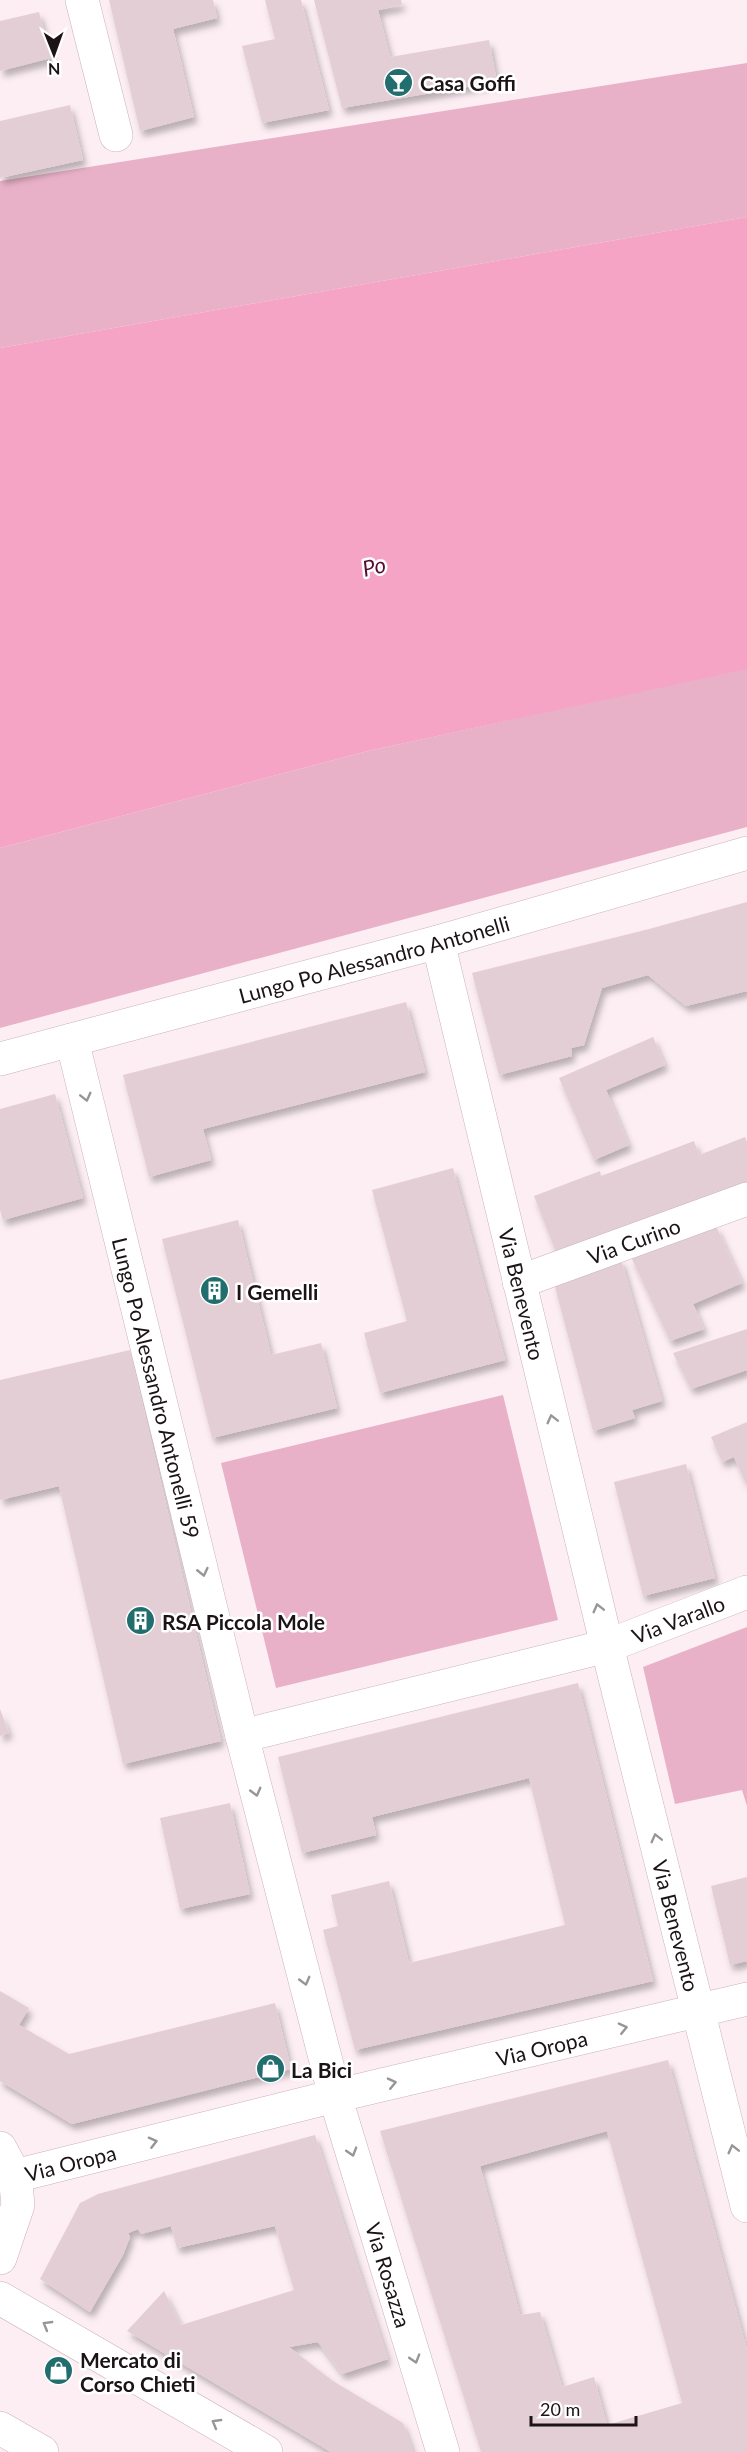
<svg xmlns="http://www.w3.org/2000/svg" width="747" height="2452" font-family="Lato,sans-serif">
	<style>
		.green { fill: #e9b1c7 }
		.water { fill: #f6a4c6 }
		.building { fill: #e4ced6; fill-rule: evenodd; filter: url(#shadow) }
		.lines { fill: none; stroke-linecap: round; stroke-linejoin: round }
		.minor-casing { stroke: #c9b3bb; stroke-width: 34 }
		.minor { stroke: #fff; stroke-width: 33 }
		.oneway { stroke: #989596 }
		.labels { text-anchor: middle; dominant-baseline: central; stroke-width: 5; stroke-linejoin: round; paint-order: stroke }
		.poi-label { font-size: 21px; font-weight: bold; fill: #1b1316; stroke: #fff; text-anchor: start }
		.street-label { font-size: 21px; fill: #1b1316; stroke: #fff }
		.water-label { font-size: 22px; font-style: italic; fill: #540d33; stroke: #fff }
	</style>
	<defs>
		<filter id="shadow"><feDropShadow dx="3.5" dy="6" stdDeviation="3" flood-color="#0004"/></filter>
	</defs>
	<rect width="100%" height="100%" fill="#fdeef4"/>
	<path class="green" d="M747 63V217L0 348V181Z
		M747 668V827L0 1028V848L368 751Z
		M503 1395 558 1620 276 1688 221 1463Z
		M747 1627V1806L742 1790 675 1804 643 1667Z"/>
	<path class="water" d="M747 217V669L368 751 0 848V348Z"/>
	<path class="building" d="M109 0H213L217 18 173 29 194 117 140 131Z
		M265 0H301L329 110 262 123 242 46 275 39Z
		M314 0H401L402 5 378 10 390 57 489 40 497 82 342 108Z
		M39 12 51 58 0 71V21Z
		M70 105 83 160 0 178V121Z
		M747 902V991L686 1006 648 975 602 988 584 1045 571 1048 572 1056 499 1075 472 973 649 929Z
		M406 1002 425 1072 203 1129 211 1160 149 1177 123 1075Z
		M653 1037 665 1065 606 1090 629 1145 594 1160 559 1078Z
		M55 1094 83 1198 3 1220 0 1210V1109Z
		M745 1137 747 1142V1181L557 1255 534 1196 600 1171 601 1176 694 1141 699 1155Z
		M453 1168 505 1360 380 1393 364 1333 407 1321 372 1190Z
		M238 1220 271 1355 321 1343 337 1408 212 1438 162 1239Z
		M716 1226 742 1283 693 1304 704 1329 670 1341 631 1257Z
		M621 1259 662 1401 632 1410 635 1418 593 1431 554 1283Z
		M747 1329V1370L691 1389 673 1353Z
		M130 1350 221 1741 123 1764 59 1486 0 1500V1380Z
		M747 1422V1486L734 1457 722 1462 711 1437Z
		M686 1464 715 1578 643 1596 614 1482Z
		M578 1683 653 1981 355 2050 323 1930 338 1926 331 1895 389 1881 409 1963 565 1925 529 1778 372 1817 376 1835 302 1853 278 1757Z
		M0 1709 9 1733 0 1736Z
		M230 1803 250 1894 180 1909 160 1818Z
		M747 1877V1961L730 1965 711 1886Z
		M0 1991 29 2008 19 2025 69 2054 275 2003 291 2069 72 2124 0 2081Z
		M668 2060 747 2350V2452H481L380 2131ZM607 2131 682 2403 607 2425 594 2377 562 2387 540 2312 520 2315 480 2166Z
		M315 2135 388 2359 342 2374 318 2342 289 2347 333 2381 403 2423 413 2452H331L127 2331 164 2291 181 2325 294 2290 275 2226 177 2248 171 2226 141 2234 138 2229 128 2233 130 2237 123 2255 90 2312 40 2279 80 2203 98 2194Z"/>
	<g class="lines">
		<defs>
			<g id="minor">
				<path d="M82 0 116 135"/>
				<path id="s1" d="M438 942 607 1646 747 2206"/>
				<path id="s2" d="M72 1040 242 1736 335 2096 443 2452"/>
				<path id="s3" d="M0 1059 438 942 747 853"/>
				<path id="s4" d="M519 1282 747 1199"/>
				<path id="s5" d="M242 1736 607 1646 747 1592"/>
				<path d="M0 2148 15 2176 18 2205 0 2258"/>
				<path id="s6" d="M15 2176 335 2096 747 1999"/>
				<path d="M0 2298 266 2452"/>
				<path d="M0 2428 42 2452"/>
			</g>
		</defs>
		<use href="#minor" class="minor-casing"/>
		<use href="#minor" class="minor"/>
	</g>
	<defs><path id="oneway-chevron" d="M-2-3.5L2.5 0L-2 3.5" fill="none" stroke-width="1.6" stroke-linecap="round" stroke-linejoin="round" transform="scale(1.5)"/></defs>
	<g class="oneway">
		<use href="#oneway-chevron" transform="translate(86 1097) rotate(76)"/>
		<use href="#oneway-chevron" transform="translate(552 1419) rotate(-104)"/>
		<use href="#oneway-chevron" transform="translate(203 1572) rotate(77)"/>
		<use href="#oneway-chevron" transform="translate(598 1608) rotate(-104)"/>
		<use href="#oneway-chevron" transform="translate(256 1792) rotate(75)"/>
		<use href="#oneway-chevron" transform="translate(656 1838) rotate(-104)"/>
		<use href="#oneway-chevron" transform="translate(305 1981) rotate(75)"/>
		<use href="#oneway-chevron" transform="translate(623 2028) rotate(-13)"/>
		<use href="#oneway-chevron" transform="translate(392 2083) rotate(-13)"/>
		<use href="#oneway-chevron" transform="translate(153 2142) rotate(-14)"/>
		<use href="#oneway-chevron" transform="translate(733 2149) rotate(-104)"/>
		<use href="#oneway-chevron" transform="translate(352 2152) rotate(73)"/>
		<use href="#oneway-chevron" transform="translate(47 2325) rotate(-150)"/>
		<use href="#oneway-chevron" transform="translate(415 2359) rotate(73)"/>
		<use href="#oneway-chevron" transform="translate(216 2423) rotate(-150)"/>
	</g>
	<defs>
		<symbol id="bar-disc" viewBox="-11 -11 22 22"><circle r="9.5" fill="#226e6f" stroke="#fff"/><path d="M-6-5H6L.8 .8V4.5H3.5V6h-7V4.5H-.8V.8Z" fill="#fff"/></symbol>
		<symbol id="building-disc" viewBox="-11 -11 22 22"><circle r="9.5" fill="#226e6f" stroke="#fff"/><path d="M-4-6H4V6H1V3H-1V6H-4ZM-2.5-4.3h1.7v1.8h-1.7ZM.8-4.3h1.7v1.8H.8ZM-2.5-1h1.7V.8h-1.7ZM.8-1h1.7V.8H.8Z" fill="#fff"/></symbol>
		<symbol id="shop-disc" viewBox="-11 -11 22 22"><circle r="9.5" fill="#226e6f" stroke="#fff"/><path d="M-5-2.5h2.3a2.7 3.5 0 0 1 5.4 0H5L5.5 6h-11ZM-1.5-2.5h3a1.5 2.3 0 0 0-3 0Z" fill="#fff"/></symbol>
	</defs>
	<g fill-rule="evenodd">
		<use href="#bar-disc" x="382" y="66" width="33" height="33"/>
		<use href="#building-disc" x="198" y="1274" width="33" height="33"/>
		<use href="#building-disc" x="124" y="1604" width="33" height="33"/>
		<use href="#shop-disc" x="254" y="2052" width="33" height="33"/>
		<use href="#shop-disc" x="42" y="2354" width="33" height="33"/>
	</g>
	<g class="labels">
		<g class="poi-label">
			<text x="420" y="82">Casa Goffi</text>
			<text x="236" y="1291">I Gemelli</text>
			<text x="162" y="1621">RSA Piccola Mole</text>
			<text x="291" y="2069">La Bici</text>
			<text x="80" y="2359">Mercato di<tspan x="80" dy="24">Corso Chieti</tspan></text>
		</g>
		<g class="street-label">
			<text stroke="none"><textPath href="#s3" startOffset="387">Lungo Po Alessandro Antonelli</textPath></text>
			<text stroke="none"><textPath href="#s4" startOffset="122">Via Curino</textPath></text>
			<text stroke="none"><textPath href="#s1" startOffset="362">Via Benevento</textPath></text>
			<text stroke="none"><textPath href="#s2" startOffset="358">Lungo Po Alessandro Antonelli 59</textPath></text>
			<text stroke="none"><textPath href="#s5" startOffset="452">Via Varallo</textPath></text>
			<text stroke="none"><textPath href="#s1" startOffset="1012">Via Benevento</textPath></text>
			<text stroke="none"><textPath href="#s6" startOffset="542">Via Oropa</textPath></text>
			<text stroke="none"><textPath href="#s6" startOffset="57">Via Oropa</textPath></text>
			<text stroke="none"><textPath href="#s2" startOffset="1275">Via Rosazza</textPath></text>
		</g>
		<g class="water-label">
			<text transform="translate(374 566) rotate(-13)">Po</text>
		</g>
	</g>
	<g transform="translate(54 54) rotate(179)" stroke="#ffffff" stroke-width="4.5" paint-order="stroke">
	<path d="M0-4.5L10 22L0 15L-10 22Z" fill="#1b1316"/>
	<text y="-9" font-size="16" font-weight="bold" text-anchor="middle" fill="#1b1316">N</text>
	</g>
	<path d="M531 2416v9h105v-9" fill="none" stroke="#1b1316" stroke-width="3"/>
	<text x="540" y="2416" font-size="18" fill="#1b1316" stroke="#ffffff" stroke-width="4.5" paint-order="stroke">20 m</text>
</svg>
